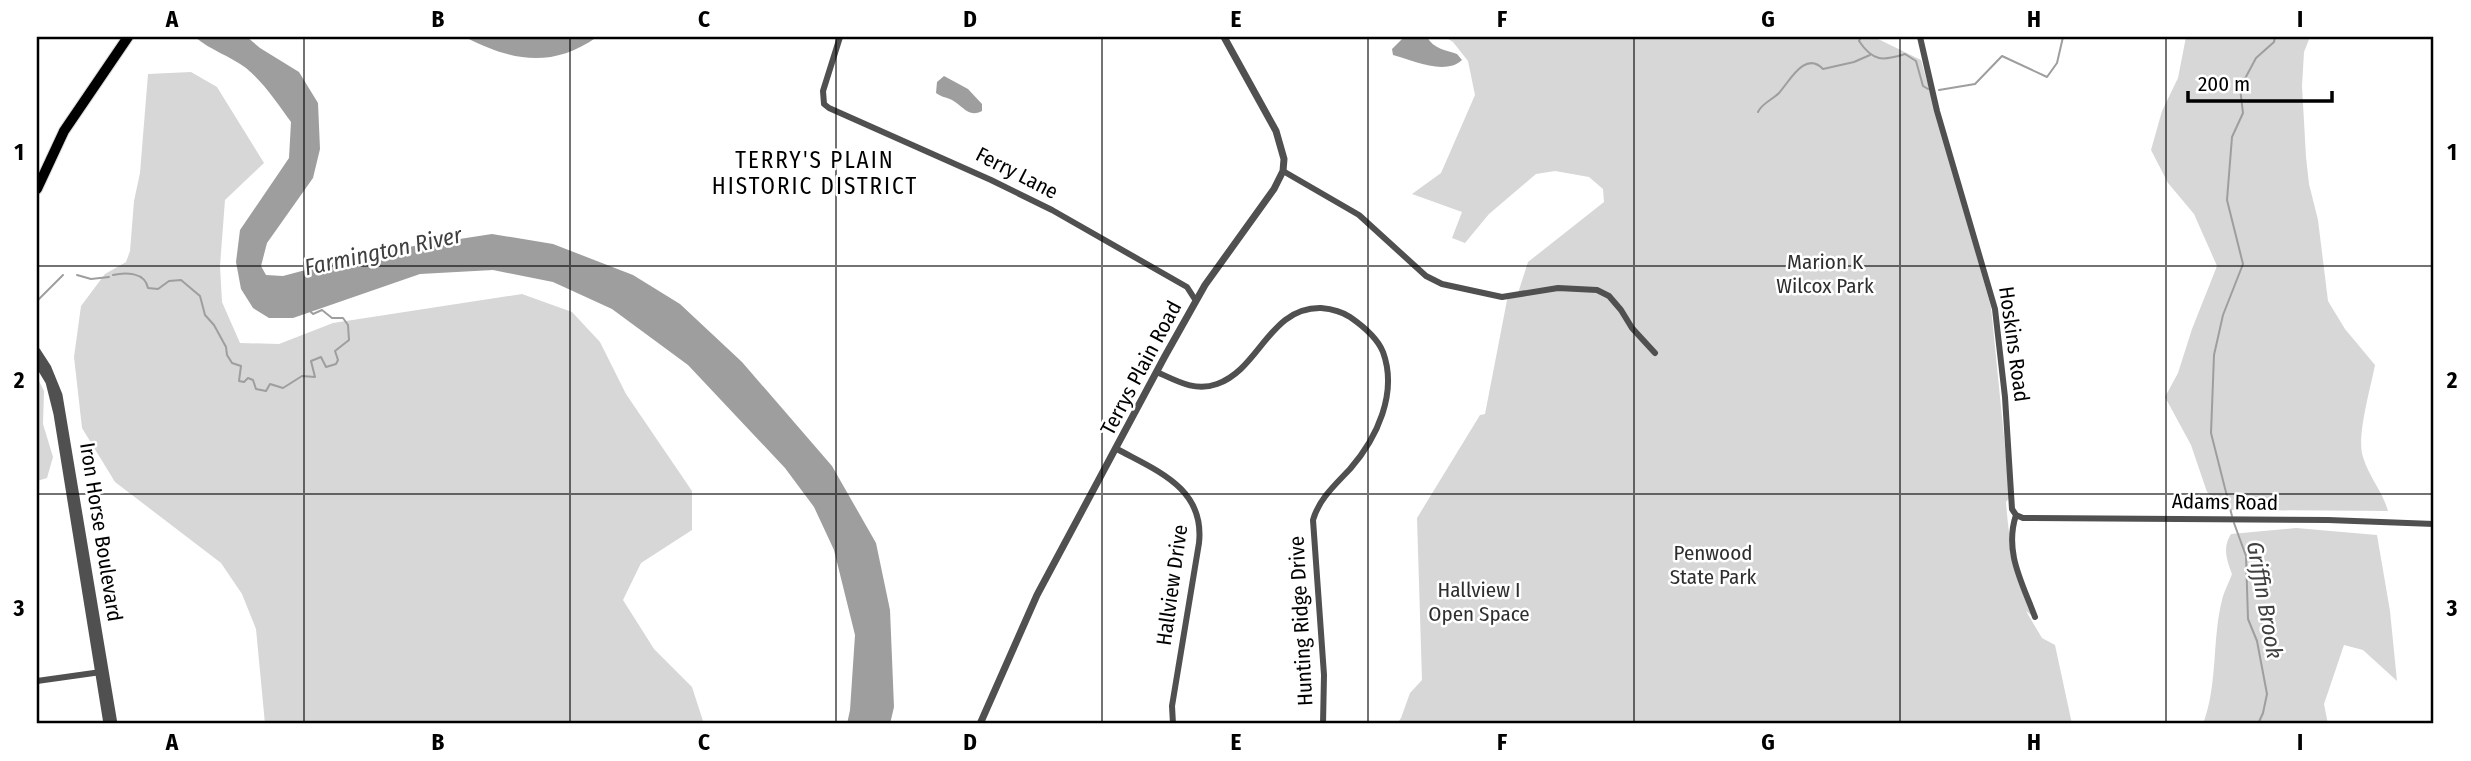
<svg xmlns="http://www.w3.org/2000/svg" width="2471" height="761" font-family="'Fira Sans Condensed',sans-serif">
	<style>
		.green { fill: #d7d7d7 }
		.water { fill: #9e9e9e }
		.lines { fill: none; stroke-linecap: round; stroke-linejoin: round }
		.stream { stroke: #9e9e9e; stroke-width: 2 }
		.trunk-casing { stroke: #dbdbdb; stroke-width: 12 }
		.minor { stroke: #505050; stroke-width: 6 }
		.tertiary { stroke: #505050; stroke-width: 7 }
		.trunk { stroke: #000; stroke-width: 10 }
		.grid { fill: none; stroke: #000; stroke-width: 2; stroke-opacity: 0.55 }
		.labels { text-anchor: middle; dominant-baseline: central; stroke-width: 5; stroke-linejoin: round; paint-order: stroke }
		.street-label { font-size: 21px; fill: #000; stroke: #fff }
		.park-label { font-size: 21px; fill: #2e2e2e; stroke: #fff }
		.neighbourhood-label { font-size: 23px; letter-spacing: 2px; fill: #000; stroke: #fff }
		.water-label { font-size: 23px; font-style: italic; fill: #3f3f3f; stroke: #fff }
		.neatline { fill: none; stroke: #000; stroke-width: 2.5 }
		.grid-label { font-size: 23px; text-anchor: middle; font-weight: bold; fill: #000 }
	</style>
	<rect width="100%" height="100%" fill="#fff"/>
	<path class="green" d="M1445 37H1874L1921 60 1991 307 2010 497 2006 502C2009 543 2015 579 2032 616L2026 611 2042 638 2055 645 2072 724H1397L1401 718 1410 693 1422 680 1417 518 1480 415 1485 414 1508 295 1518 293 1528 262 1604 202 1603 189 1589 177 1555 171 1536 174 1489 214 1465 243 1452 238 1462 212 1412 194 1441 173 1475 95 1468 61 1453 42Z
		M2186 37H2310L2304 52 2302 86 2306 157 2309 184 2318 220 2328 301 2345 329 2375 365C2371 387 2356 437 2363 457 2369 477 2383 492 2388 511L2228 510 2207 492 2191 445 2165 397 2178 373 2192 329 2217 266 2194 214 2168 183 2151 150 2162 111 2178 78Z
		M191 72 217 87 264 163 225 200 220 266 222 302 240 343 279 344 333 323 522 294 572 312 600 342 626 394 692 491V530L641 563 623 600 654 649 692 687 704 724H265L256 629 242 594 221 563 115 482 82 428 74 357 81 306 105 274 126 262 130 251 134 201 140 173 148 74Z
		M37 377 44 391 43 424 53 457 47 478 37 481Z
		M2296 528 2377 535 2390 611 2397 681 2363 650 2344 645 2324 704 2328 724H2203C2218 685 2212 639 2222 600 2224 591 2229 583 2232 574 2227 560 2222 548 2231 534Z"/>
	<path class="water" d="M195 37H247L260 48 299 72 318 103 320 149 313 178 267 243 261 266 266 275 283 276 328 264 414 246 492 234 553 244 633 275 680 304 742 362 832 466 876 543 890 610 894 707 890 724H847L850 710 855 635 834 550 814 507 785 468 688 365 612 309 553 282 493 270 420 274 293 318H269L253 308 241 289 236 262 240 230 289 158 291 122C278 104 264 83 246 68 230 56 210 50 195 37Z
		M465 37H597C551 69 512 61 465 37Z
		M1404 37H1427C1434 49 1445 50 1457 54L1462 60C1445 76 1412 60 1393 55L1392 49Z
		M944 76 968 89 982 104V111C968 118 963 106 952 100 946 97 941 97 936 93L937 82Z"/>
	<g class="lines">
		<path class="stream" d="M1861 37 1859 41C1873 62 1883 61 1905 54L1916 61 1923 86 1928 89
			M1939 90 1975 84 2002 56 2047 77 2057 63 2063 37
			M1758 112C1762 103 1772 100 1779 93 1789 82 1805 50 1823 69L1854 62 1870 55
			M77 275 91 279 109 277
			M113 275C125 272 145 272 148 288L158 289 169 281 181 280 200 296 205 315 214 325 226 347 227 355 232 363 241 366 239 381 244 382 248 378 253 380 256 389 266 391 270 384 283 388 302 376 315 377 311 361 321 357 326 367 336 364 338 360 335 351 349 340 348 325 343 318H332L322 310 313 314 310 311
			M37 301 63 275
			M2232 516 2211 433 2214 355 2223 315 2243 264 2227 200 2232 137 2243 113 2240 88 2256 58 2274 42 2275 37
			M2234 523 2246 556 2248 619 2257 641 2267 694 2263 713 2258 724"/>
		<defs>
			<path id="trunk" d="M37 189 64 131 128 37"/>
		</defs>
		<use href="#trunk" class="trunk-casing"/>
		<path class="minor" d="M840 37 823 91 824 104 829 108 991 180 1052 210 1187 287 1196 301
			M1920 37 1937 111 1995 309 2005 397 2012 509 2016 515C2004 552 2022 582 2035 617
			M1283 171 1359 215 1426 276 1442 284 1502 297 1558 288 1597 290 1609 296 1621 310 1632 328 1655 353
			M1157 372C1177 381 1195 392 1217 384 1260 369 1269 307 1321 308 1332 309 1341 311 1350 317 1363 326 1377 337 1383 352 1398 393 1377 438 1350 469 1335 485 1319 499 1313 520L1324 675 1323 724
			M1117 449C1157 471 1205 488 1199 543L1172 706 1173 724
			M2016 515 2023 518 2328 520 2434 524
			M37 681 101 672"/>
		<path class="tertiary" d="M37 351 48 368 59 395 114 724
			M37 362 49 382 57 414 107 724
			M980 724 1037 595 1165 356 1205 285 1274 189 1283 171 1284 159 1276 131 1224 37"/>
		<use href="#trunk" class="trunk"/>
	</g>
	<path class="grid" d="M304 37V724M570 37V724M836 37V724M1102 37V724M1368 37V724M1634 37V724M1900 37V724M2166 37V724M37 266H2434M37 494H2434"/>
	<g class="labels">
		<g class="street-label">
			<text transform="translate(1017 173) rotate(27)">Ferry Lane</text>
			<text transform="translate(2014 344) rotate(82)">Hoskins Road</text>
			<text transform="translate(1141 368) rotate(-62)">Terrys Plain Road</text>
			<text transform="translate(2225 502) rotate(1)">Adams Road</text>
			<text transform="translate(101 532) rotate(81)">Iron Horse Boulevard</text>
			<text transform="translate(1172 585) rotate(-82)">Hallview Drive</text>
			<text transform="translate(1301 621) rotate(-93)">Hunting Ridge Drive</text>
		</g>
		<g class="park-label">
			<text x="1825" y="262">Marion K<tspan x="1825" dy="24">Wilcox Park</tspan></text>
			<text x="1713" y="553">Penwood<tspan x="1713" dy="24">State Park</tspan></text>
			<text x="1479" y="590">Hallview I<tspan x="1479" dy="24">Open Space</tspan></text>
		</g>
		<g class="neighbourhood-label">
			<text x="815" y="160">TERRY'S PLAIN<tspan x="815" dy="26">HISTORIC DISTRICT</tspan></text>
		</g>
		<g class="water-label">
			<text transform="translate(383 251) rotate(-12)">Farmington River</text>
			<text transform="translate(2265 600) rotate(80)">Griffin Brook</text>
		</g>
	</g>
	<rect width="2471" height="761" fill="none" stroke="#ffffff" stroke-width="77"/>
	<path d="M2188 91v10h144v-10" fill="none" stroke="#000000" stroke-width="3.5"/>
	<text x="2198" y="91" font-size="21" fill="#000000" stroke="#ffffff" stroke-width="5" paint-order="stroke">200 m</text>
	<rect x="38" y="38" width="2394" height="684" class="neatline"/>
	<g class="grid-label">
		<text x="172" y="27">A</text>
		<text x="438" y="27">B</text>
		<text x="704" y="27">C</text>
		<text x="970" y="27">D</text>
		<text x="1236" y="27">E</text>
		<text x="1502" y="27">F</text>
		<text x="1768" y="27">G</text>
		<text x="2034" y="27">H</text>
		<text x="2300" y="27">I</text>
		<text x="19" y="160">1</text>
		<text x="2452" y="160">1</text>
		<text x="19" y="388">2</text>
		<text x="2452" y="388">2</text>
		<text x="19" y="616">3</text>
		<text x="2452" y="616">3</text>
		<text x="172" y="750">A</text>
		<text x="438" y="750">B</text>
		<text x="704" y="750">C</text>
		<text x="970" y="750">D</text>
		<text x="1236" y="750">E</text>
		<text x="1502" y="750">F</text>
		<text x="1768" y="750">G</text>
		<text x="2034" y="750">H</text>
		<text x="2300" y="750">I</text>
	</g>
</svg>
